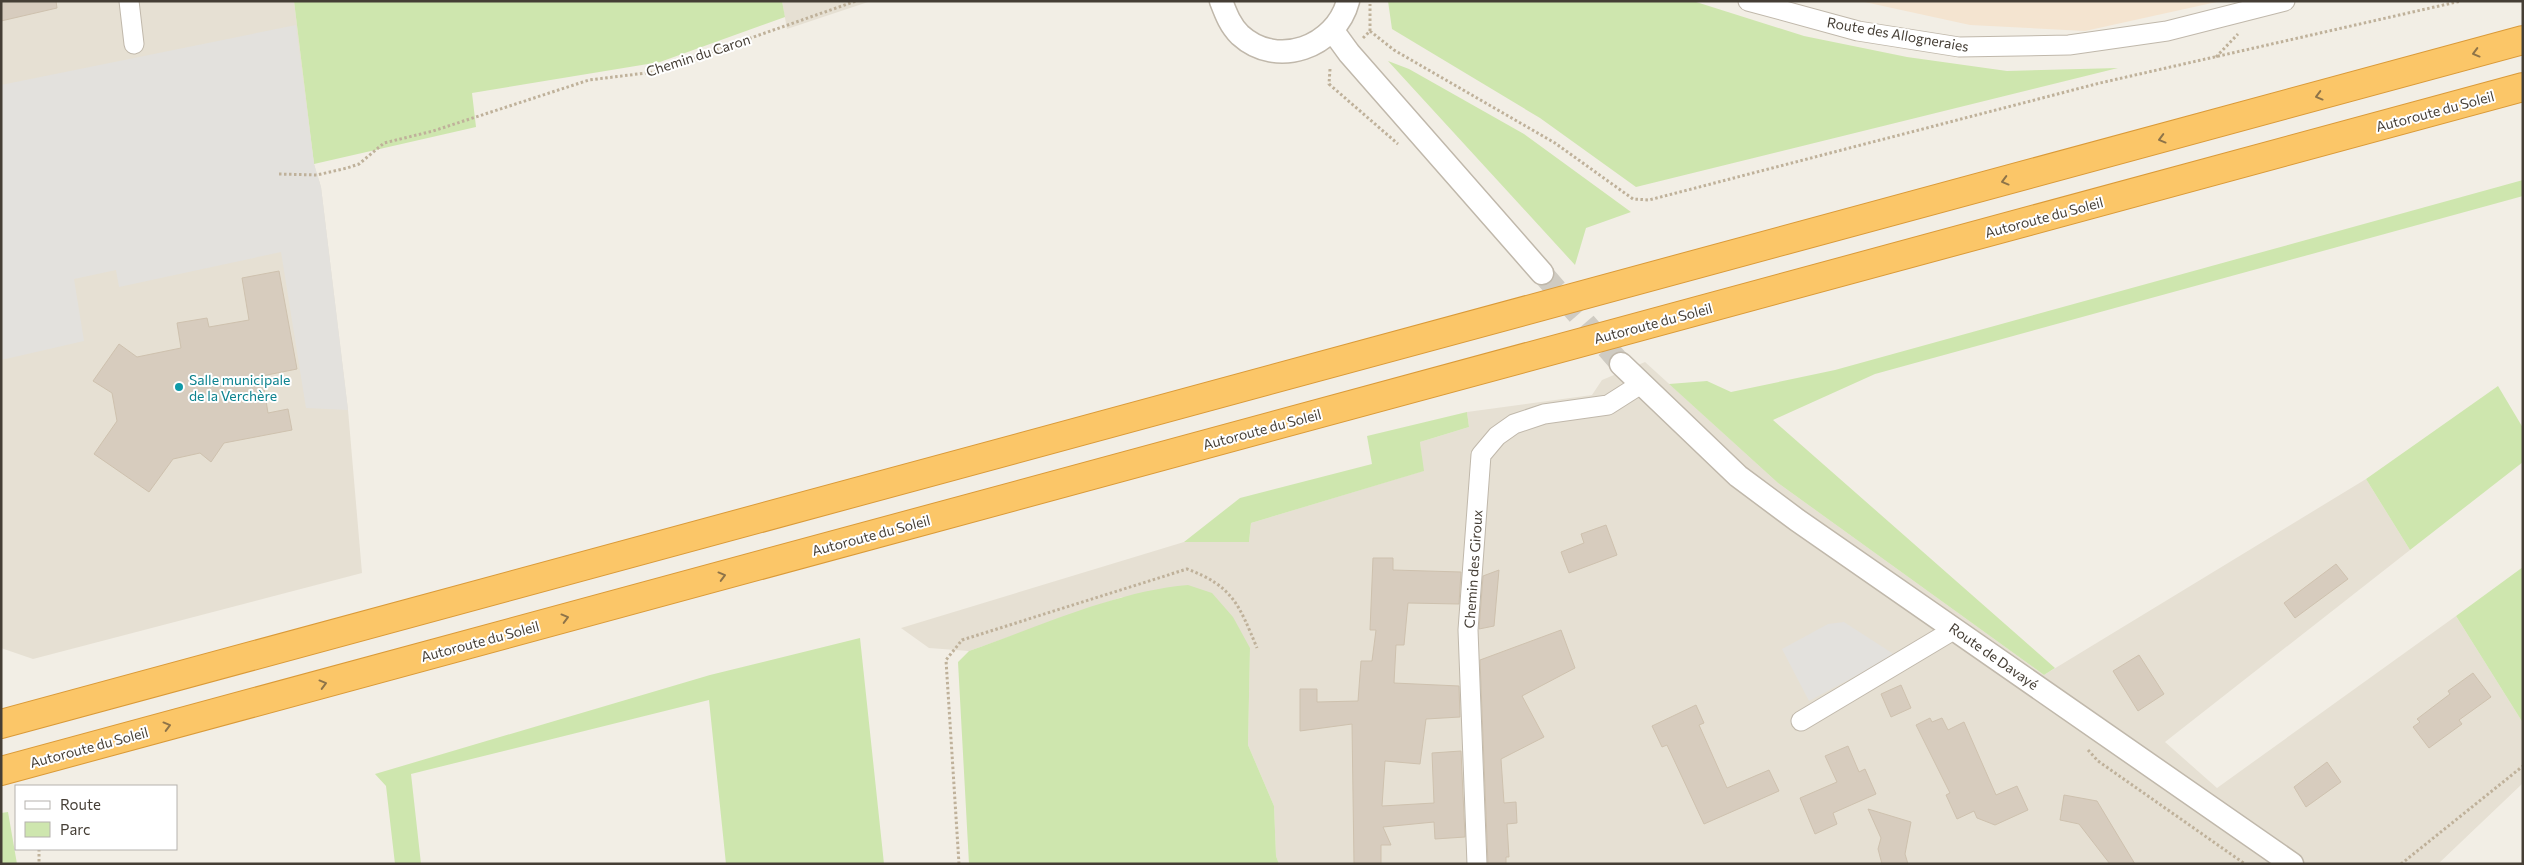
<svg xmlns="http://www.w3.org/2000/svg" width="2524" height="865" font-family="Commissioner,sans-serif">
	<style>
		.residential { fill: #e6e0d3 }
		.commercial { fill: #f4e4d0 }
		.green { fill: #cee6ae }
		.parking { fill: #e3e1dd }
		.building { fill: #d7ccbe; stroke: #cec1ae }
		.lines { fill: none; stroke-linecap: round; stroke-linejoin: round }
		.tertiary-tunnel { stroke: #cfcbc2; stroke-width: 22; stroke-dasharray: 22 11; stroke-linecap: butt }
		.minor-casing { stroke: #c0b8ab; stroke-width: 21 }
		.tertiary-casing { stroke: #c0b8ab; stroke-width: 25 }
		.motorway-casing { stroke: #da9a38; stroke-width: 30 }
		.path { stroke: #bfb19a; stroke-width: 3; stroke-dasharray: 2.5 2.5; stroke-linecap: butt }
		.minor { stroke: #fff; stroke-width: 19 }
		.tertiary { stroke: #fff; stroke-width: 22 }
		.motorway { stroke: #fbc668; stroke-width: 28 }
		.oneway { stroke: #8e7449 }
		.culture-dot { fill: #0f9aa8; stroke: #fff; stroke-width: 2 }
		.labels { text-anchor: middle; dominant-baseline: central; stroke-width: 4; stroke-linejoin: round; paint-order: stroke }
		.street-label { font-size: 14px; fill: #453e35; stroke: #fff }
		.culture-label { font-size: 14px; fill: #0d838f; stroke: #fff; text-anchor: start }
	</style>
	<rect width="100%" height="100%" fill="#f2eee5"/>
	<path class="residential" d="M1 1H294L314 164 321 187 348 410 362 573 33 659 1 648Z
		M782 1H871L787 29Z
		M1645 362 1778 483 2044 675 2366 479 2410 550 2165 742 2217 788 2456 616 2523 723V783L2438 864H1279L1276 856 1274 806 1248 745 1250 648 1122 597 969 651 929 648 901 628 1184 542H1249L1251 523 1423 471 1420 442 1469 427 1467 412 1592 395 1602 380Z"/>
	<path class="commercial" d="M1860 1H2221L2085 31 1970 25Z"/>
	<path class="green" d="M294 1H782L785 17 660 62 472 93 476 127 314 164Z
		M1388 1H1693L1804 36 1907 57 2007 71 2118 68 1636 187 1540 118 1392 29Z
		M1388 61 1409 69 1524 134 1631 212 1586 228 1575 265Z
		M2523 180V196L1875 374 1773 420 2055 668 2044 675 1778 483 1669 384 1707 381 1731 392 1835 370Z
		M2498 386 2523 428V462L2410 550 2366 479Z
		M1467 412 1469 427 1420 442 1424 471 1251 523 1249 542H1184L1240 498 1372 464 1367 436Z
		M2523 567V723L2456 616Z
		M1188 585 1212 593 1233 617 1250 648 1248 745 1274 806 1276 856 1279 864H969L958 662 969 651C1038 627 1116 591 1188 585Z
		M860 638 884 864H726L709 700 411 774 421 864H395L386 786 375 774 710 675Z
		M8 812 17 864H1V813Z"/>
	<path class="parking" d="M296 25 314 164 321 187 348 410 306 408 281 252 119 287 116 270 74 279 84 341 1 360V85Z
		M1844 622 1895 655 1809 701 1782 649 1828 624Z"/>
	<path class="building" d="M1 1H56L57 8 1 21Z
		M279 271 297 369 262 376 268 413 288 409 292 430 224 443 211 462 200 453 173 459 149 492 94 454 117 421 112 393 93 381 119 344 137 357 181 348 177 323 207 318 209 327 249 320 242 278Z
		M1606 525 1617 555 1569 573 1561 552 1584 543 1581 534Z
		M1373 558H1393V570L1461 572 1459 604 1408 603 1404 645H1396L1394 683 1459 686 1460 717 1426 719 1420 764 1385 761 1382 806 1434 803 1432 753 1461 751 1465 837 1435 839 1434 822 1383 827 1391 845H1381V864H1354L1352 724 1300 731V689H1317V702L1358 701 1361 661H1372L1376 630H1370Z
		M2336 564 2348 579 2295 618 2284 603Z
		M1499 570 1494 626 1479 629 1483 576Z
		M1561 630 1575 668 1522 696 1544 737 1501 759 1504 803 1516 802 1517 823 1507 824 1509 857H1506V864H1488L1480 660Z
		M2139 655 2164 694 2138 711 2113 671Z
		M2473 673 2491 697 2459 720 2462 724 2429 748 2413 727 2420 722 2417 719 2450 694 2448 691Z
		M1901 685 1911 708 1891 717 1881 694Z
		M1696 705 1704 723 1699 725 1727 788 1769 770 1779 791 1704 824 1667 745 1662 747 1652 726Z
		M1930 718 1932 722 1942 718 1948 730 1964 722 1996 795 2017 786 2028 810 1995 825 1977 818 1974 811 1957 819 1946 795 1950 793 1916 725Z
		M1848 746 1859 772 1865 769 1876 794 1833 813 1837 824 1815 834 1800 798 1837 782 1825 756Z
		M2327 762 2341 782 2306 807 2294 787Z
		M2064 795 2097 801 2135 864H2110L2079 824 2060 820Z
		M1868 809 1911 822 1905 854 1908 864H1882L1878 849 1881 838Z"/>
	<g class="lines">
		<path class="tertiary-tunnel" d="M1542 273 1621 364"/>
		<defs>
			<path id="minor" d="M129 1 134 44
				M1748 1 1858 31 1959 47 2069 45 2167 31 2285 1
				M1801 721 1955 629
				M1477 864 1468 630 1481 455 1497 436 1514 424 1544 414 1608 405 1641 384"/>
			<path id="tertiary" d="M1221 1C1226 14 1230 25 1240 35 1277 69 1336 47 1348 1
				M1333 31 1349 53 1542 273
				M1621 364 1738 476 1797 520 2292 864"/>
			<path id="motorway" d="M1 724 2523 40
				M1 771 2523 87"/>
		</defs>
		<use href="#minor" class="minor-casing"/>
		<use href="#tertiary" class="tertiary-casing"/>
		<use href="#motorway" class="motorway-casing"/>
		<path class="path" d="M1370 31 1394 50 1555 143 1633 199 1649 200 2100 83 2461 1
			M1363 38 1370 31V4
			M2216 57 2238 34
			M1330 69 1329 84 1398 144
			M279 174 317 175 347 168 359 164 384 143 433 131 589 80 654 72 856 1
			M2088 750 2098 761 2245 864
			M39 849V864
			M959 864 946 660 962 640 1187 569C1233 586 1239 605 1257 648
			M2401 864 2523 766"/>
		<use href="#minor" class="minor"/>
		<use href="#tertiary" class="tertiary"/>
		<use href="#motorway" class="motorway"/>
	</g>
	<defs><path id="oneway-chevron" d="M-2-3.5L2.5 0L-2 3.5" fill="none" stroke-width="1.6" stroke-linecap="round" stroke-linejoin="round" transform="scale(1.25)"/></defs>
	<g class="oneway">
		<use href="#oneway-chevron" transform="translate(2476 53) rotate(165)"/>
		<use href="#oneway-chevron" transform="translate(2319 96) rotate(165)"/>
		<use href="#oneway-chevron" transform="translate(2162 139) rotate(165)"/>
		<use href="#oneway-chevron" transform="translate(2005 181) rotate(165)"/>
		<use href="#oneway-chevron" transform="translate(722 576) rotate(-15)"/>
		<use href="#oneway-chevron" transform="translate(565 618) rotate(-15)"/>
		<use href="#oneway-chevron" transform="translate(323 684) rotate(-15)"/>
		<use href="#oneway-chevron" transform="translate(167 726) rotate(-15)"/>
	</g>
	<circle class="culture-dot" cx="179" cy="387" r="5"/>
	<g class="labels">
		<g class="street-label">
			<text transform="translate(1898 34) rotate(10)">Route des Allogneraies</text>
			<text transform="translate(698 55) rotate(-18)">Chemin du Caron</text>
			<text transform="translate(2435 111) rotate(-15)">Autoroute du Soleil</text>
			<text transform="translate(2044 217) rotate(-15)">Autoroute du Soleil</text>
			<text transform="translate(1653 323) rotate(-15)">Autoroute du Soleil</text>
			<text transform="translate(1262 429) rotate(-15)">Autoroute du Soleil</text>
			<text transform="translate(871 535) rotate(-15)">Autoroute du Soleil</text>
			<text transform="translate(1473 569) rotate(-86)">Chemin des Giroux</text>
			<text transform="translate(480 641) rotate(-15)">Autoroute du Soleil</text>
			<text transform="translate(1994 656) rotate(35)">Route de Davayé</text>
			<text transform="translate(89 747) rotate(-15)">Autoroute du Soleil</text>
		</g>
		<g class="culture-label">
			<text x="189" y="379">Salle municipale<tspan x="189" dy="16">de la Verchère</tspan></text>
		</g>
	</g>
	<rect width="2524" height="865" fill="none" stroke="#453e35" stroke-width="5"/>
	<rect x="15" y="785" width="162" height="65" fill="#ffffff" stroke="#b5b2ae"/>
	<rect x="25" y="801" width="25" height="8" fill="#ffffff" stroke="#b5b2ae"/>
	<text x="60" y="810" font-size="15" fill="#453e35">Route</text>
	<rect x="25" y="822" width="25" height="15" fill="#cee6ae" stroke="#b5b2ae"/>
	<text x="60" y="835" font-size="15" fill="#453e35">Parc</text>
</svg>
